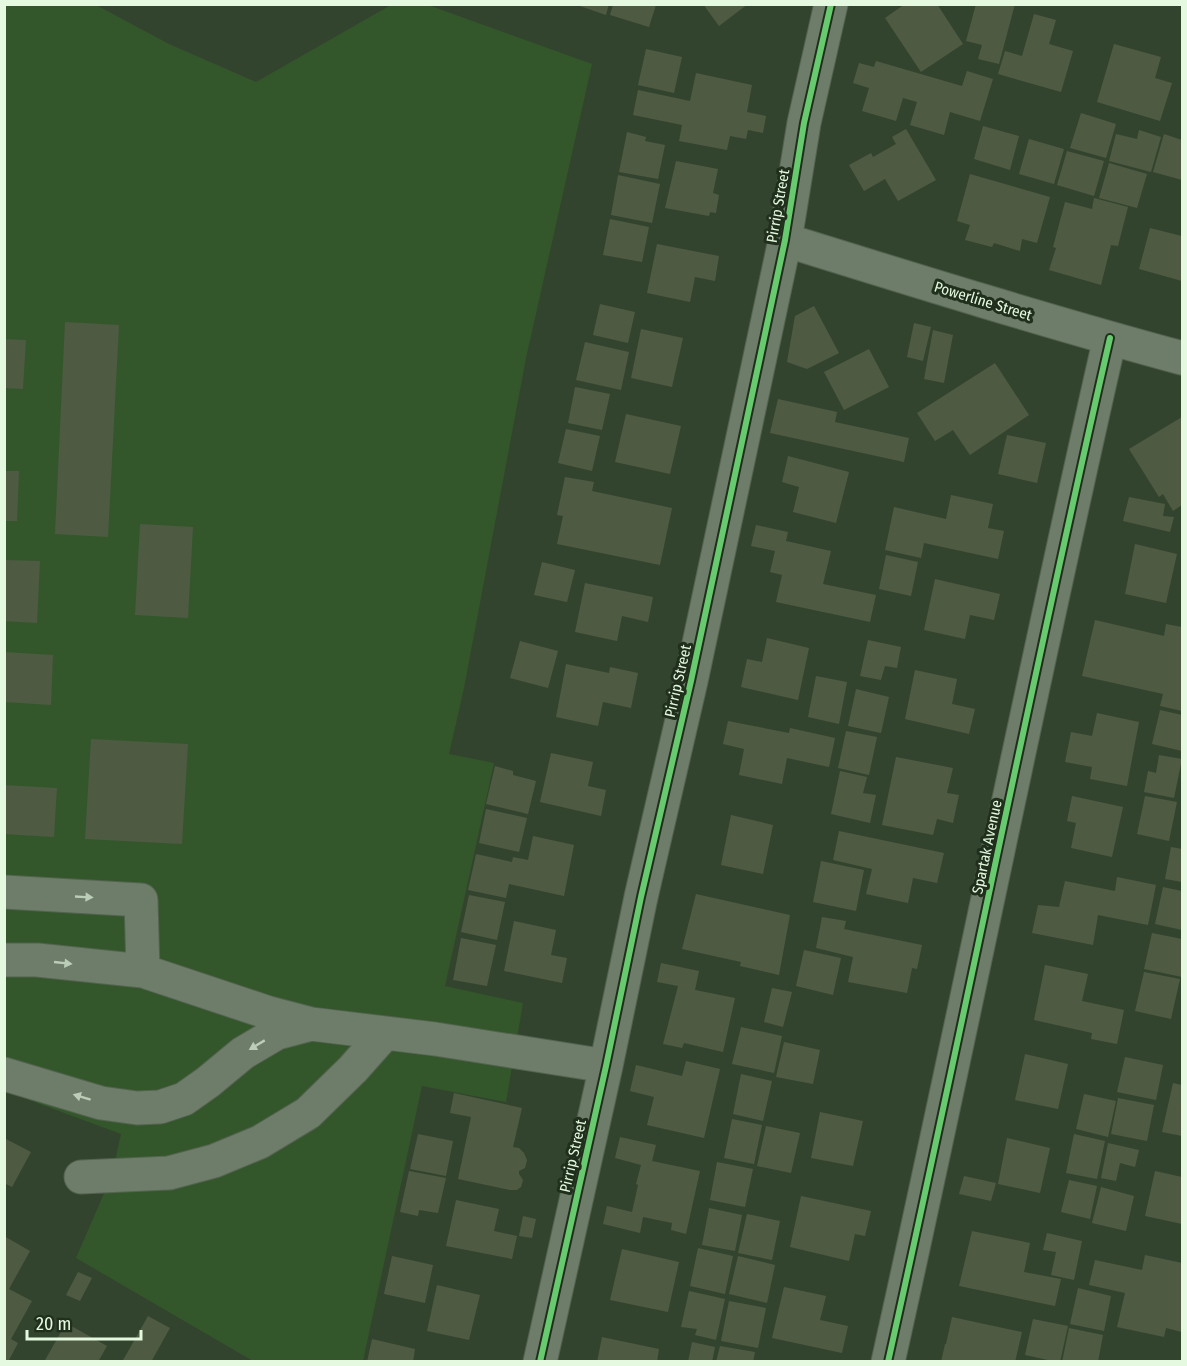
<svg xmlns="http://www.w3.org/2000/svg" width="1187" height="1366" font-family="'Fira Sans Condensed',sans-serif">
	<style>
		.built { fill: #33572b }
		.building { fill: #4f5a43 }
		.lines { fill: none; stroke-linecap: round; stroke-linejoin: round }
		.minor-casing { stroke: #53634f; stroke-width: 35 }
		.minor { stroke: #6e7c6a; stroke-width: 33 }
		.cycleway-casing { stroke: #202f1c; stroke-width: 10 }
		.cycleway { stroke: #67ca6e; stroke-width: 6 }
		.oneway { fill: #bbcdb7 }
		.labels { text-anchor: middle; dominant-baseline: central; stroke-width: 6; stroke-linejoin: round; paint-order: stroke }
		.street-label { font-size: 15px; fill: #e5f9e0; stroke: #202f1c }
	</style>
	<rect width="100%" height="100%" fill="#33442e"/>
	<path class="built" d="M4 5H96L169 44 256 82 391 5H428L592 64 526 358 464 688 449 754 494 763 445 986 523 1003 506 1102 422 1086 363 1361H253L76 1258 112 1175 121 1134 5 1091Z"/>
	<path class="building" d="M574 4H609L606 15Z
		M703 4H748L719 26Z
		M905 4H937L963 44 921 72 885 18Z
		M976 4H1015L999 64 978 59 982 45 966 41Z
		M613 5H656L649 27 610 15Z
		M1034 14 1056 20 1049 44 1073 51 1061 92 998 74 1005 51 1022 56Z
		M1114 44 1161 57 1155 78 1172 83 1160 121 1097 102Z
		M646 49 682 57 674 93 638 85Z
		M876 61 962 86 967 71 993 79 980 121 950 112 944 135 910 125 917 102 903 98 896 121 862 111 869 88 853 83 859 63 874 67Z
		M696 73 752 85 747 112 766 116 763 133 748 130 746 139 730 136 727 150 679 141 682 125 633 115 638 90 690 101Z
		M1081 113 1116 124 1106 158 1070 148Z
		M983 126 1019 136 1010 170 974 159Z
		M906 129 936 180 898 201 885 179 864 191 849 165 871 153 873 157 896 144 892 137Z
		M1139 130 1161 137 1151 172 1109 161 1116 134 1137 139Z
		M627 132 646 137 645 141 665 145 658 179 619 172Z
		M1164 134 1182 140V180L1153 172Z
		M1029 139 1064 149 1054 184 1019 174Z
		M1067 151 1104 161 1094 196 1057 185Z
		M676 161 718 169 713 193 719 195 716 213 710 212 709 216 665 208Z
		M1109 163 1147 174 1137 208 1099 198Z
		M970 174 1050 197 1037 243 1022 239 1020 251 994 243 992 247 965 240 970 225 957 221Z
		M618 175 660 184 652 223 611 215Z
		M1094 198 1128 207 1118 246 1111 245 1101 285 1049 270 1056 248 1053 247 1065 202 1092 209Z
		M610 219 649 227 642 262 603 255Z
		M1150 228 1182 236V281L1139 269Z
		M657 244 719 256 715 281 695 277 690 302 647 293Z
		M600 304 635 312 628 343 593 335Z
		M814 306 839 353 807 369 787 362 795 316Z
		M65 322 119 325 108 537 55 534Z
		M914 323 931 327 923 361 907 357Z
		M641 329 683 338 672 387 631 378Z
		M933 330 953 335 944 383 924 379Z
		M4 339 26 340 23 389 4 388Z
		M585 342 629 352 621 390 576 380Z
		M869 349 889 387 844 410 824 372Z
		M995 363 1029 415 970 455 953 430 935 441 917 413Z
		M575 387 610 394 602 430 568 423Z
		M778 399 837 412 835 422 909 438 904 462 770 433Z
		M626 414 681 426 670 474 615 462Z
		M1182 417V505L1173 511 1163 494 1159 497 1129 449Z
		M566 429 600 436 592 471 558 463Z
		M1007 435 1046 443 1037 483 998 474Z
		M788 456 849 472 836 523 793 512 799 487 782 482Z
		M4 471H19L17 521H4Z
		M565 477 594 482 592 491 672 508 660 565 557 544 563 516 557 515Z
		M951 495 993 504 988 528 1004 531 998 559 924 543 921 558 885 550 894 507 946 519Z
		M1129 497 1165 504 1163 516 1174 517 1170 532 1123 521Z
		M140 524 193 527 188 618 135 615Z
		M756 525 788 532 786 541 831 551 823 584 876 595 870 622 776 602 782 575 770 572 775 551 751 546Z
		M1135 544 1177 554 1166 603 1125 594Z
		M886 555 918 562 911 596 879 589Z
		M4 560 40 561 37 623 4 621Z
		M542 562 575 570 567 602 534 595Z
		M935 579 1000 594 994 620 970 615 965 639 924 630Z
		M585 583 653 597 648 622 622 616 617 641 575 632Z
		M1095 620 1164 636 1166 624 1182 627V711L1160 706 1163 694 1082 676Z
		M767 638 809 648 798 700 741 687 747 659 762 662Z
		M868 640 901 647 897 668 885 666 881 680 860 676Z
		M520 641 558 651 548 688 510 678Z
		M4 652 53 655 51 705 4 702Z
		M566 664 609 673 610 667 638 673 631 708 603 702 598 726 556 717Z
		M915 670 957 679 952 704 975 709 969 734 905 719Z
		M816 676 847 682 839 724 808 717Z
		M856 689 889 697 881 733 848 726Z
		M1160 710 1182 715V751L1152 744Z
		M1097 713 1139 722 1127 786 1090 779 1092 767 1065 762 1071 732 1092 736Z
		M728 721 789 733 790 728 835 738 829 767 787 758 782 784 739 775 744 749 723 744Z
		M846 731 877 737 869 775 838 768Z
		M91 739 188 744 182 844 85 839Z
		M551 753 593 762 588 786 606 790 601 816 540 802Z
		M1159 755 1182 759 1174 798 1144 792 1148 771 1156 773Z
		M896 757 953 768 947 793 959 795 953 823 937 819 933 835 882 825Z
		M495 766 513 771V775L536 781 528 814 486 804Z
		M840 771 867 777 863 793 876 795 870 823 831 814Z
		M4 785 57 788 54 837 4 834Z
		M1072 796 1123 807 1112 857 1071 848 1076 823 1067 821Z
		M1145 796 1177 802 1169 841 1137 834Z
		M486 809 527 818 519 852 479 843Z
		M731 815 773 825 763 874 721 865Z
		M839 831 944 853 937 883 913 878 908 903 866 894 872 869 833 860Z
		M533 836 574 845 564 896 509 884 506 898 468 890 476 854 512 862 513 857 528 860Z
		M1171 847 1182 849V882L1165 879Z
		M821 861 864 870 856 911 813 902Z
		M1117 877 1156 885 1148 925 1098 915 1093 945 1032 933 1038 905 1059 907 1065 881 1115 891Z
		M1163 887 1182 891V930L1155 924Z
		M696 894 790 915 779 975 740 966 741 962 682 949Z
		M469 895 505 902 497 940 461 932Z
		M822 917 846 921 844 929 922 945 917 969 912 968 907 993 848 982 853 957 816 948Z
		M514 921 556 930 551 955 567 958 562 983 504 971Z
		M1152 933 1182 939V977L1144 969Z
		M461 938 496 945 487 986 453 980Z
		M804 950 841 958 833 995 796 986Z
		M661 963 699 971 695 990 735 998 723 1052 684 1043 682 1048 663 1044 678 986 657 982Z
		M1045 965 1088 974 1082 1001 1124 1010 1117 1044 1091 1039 1092 1033 1034 1020Z
		M1144 972 1180 979 1171 1019 1135 1011Z
		M772 988 792 992 783 1027 764 1022Z
		M741 1027 782 1036 774 1073 732 1064Z
		M784 1042 820 1050 813 1084 776 1077Z
		M1025 1054 1068 1064 1058 1109 1015 1100Z
		M1125 1057 1163 1065 1156 1100 1117 1092Z
		M686 1061 720 1069 704 1138 647 1125 654 1097 630 1091 636 1065 682 1076Z
		M741 1074 772 1081 763 1121 733 1114Z
		M1173 1083 1182 1085V1136L1162 1132Z
		M454 1093 522 1108 513 1147 519 1148 524 1153 527 1160 525 1168 519 1171V1174L523 1180 521 1187 517 1190H510L458 1179 471 1117 450 1113Z
		M1084 1094 1116 1101 1108 1137 1076 1129Z
		M1118 1098 1154 1105 1147 1141 1111 1134Z
		M820 1112 863 1121 853 1166 811 1158Z
		M732 1119 762 1125 754 1164 724 1158Z
		M766 1126 800 1133 791 1173 757 1166Z
		M418 1134 453 1141 446 1176 410 1169Z
		M1074 1134 1105 1141 1097 1179 1066 1173Z
		M620 1137 656 1145 652 1161 700 1171 686 1234 671 1230 672 1223 643 1217 640 1233 603 1224 607 1206 632 1212 638 1185 636 1184 641 1165 615 1158Z
		M4 1138 31 1152 12 1187 4 1183Z
		M1007 1138 1050 1148 1040 1193 998 1184Z
		M1108 1143 1139 1150 1135 1167 1120 1163 1116 1181 1101 1178Z
		M717 1162 753 1169 745 1207 710 1200Z
		M409 1171 446 1178 438 1213 419 1210 418 1216 400 1212Z
		M1155 1171 1182 1177V1224L1145 1216Z
		M964 1176 996 1183 991 1201 959 1194Z
		M1069 1180 1097 1186 1090 1219 1061 1212Z
		M1101 1187 1134 1196 1126 1231 1092 1223Z
		M801 1196 871 1211 865 1236 855 1234 849 1261 790 1247Z
		M456 1200 499 1209 494 1231 517 1236 512 1259 446 1246Z
		M709 1208 742 1215 735 1251 702 1245Z
		M747 1214 780 1221 772 1260 738 1253Z
		M523 1216 536 1219 532 1238 519 1236Z
		M972 1231 1030 1243 1024 1272 1061 1279 1055 1306 959 1286Z
		M1047 1233 1082 1241 1074 1280 1051 1275 1056 1252 1043 1250Z
		M4 1236 30 1251 9 1289 32 1301 11 1339 18 1343 8 1362H4Z
		M698 1248 733 1256 725 1294 690 1286Z
		M622 1249 679 1262 668 1312 610 1300Z
		M1145 1255 1182 1263V1332L1166 1328 1164 1337 1117 1327 1125 1293 1089 1285 1095 1260 1142 1270Z
		M392 1256 433 1265 425 1303 384 1294Z
		M738 1256 775 1265 767 1303 729 1294Z
		M78 1272 92 1278 80 1301 66 1295Z
		M437 1285 480 1295 469 1340 427 1331Z
		M784 1287 826 1296 820 1320 848 1326 842 1353 772 1338Z
		M1078 1288 1111 1296 1104 1331 1070 1324Z
		M689 1291 725 1299 716 1340 695 1335 697 1329 681 1327Z
		M729 1301 766 1308 758 1348 721 1341Z
		M148 1316 170 1328 151 1362H122Z
		M952 1317 1022 1332 1015 1362H941L945 1344H946Z
		M1033 1319 1068 1326 1060 1362H1048V1360L1025 1355Z
		M66 1323 107 1346 98 1362H44Z
		M1069 1328 1103 1335 1098 1362H1062Z
		M602 1337 659 1349 657 1362H597Z
		M372 1339 415 1349 413 1362H367Z
		M692 1342 715 1347 712 1362H688Z
		M720 1346 755 1352 753 1362H716Z"/>
	<g class="lines">
		<defs>
			<path id="minor" d="M785 240C917 281 1049 322 1182 358
				M4 892 141 900 143 971
				M4 960H37L143 971 269 1013 311 1024 435 1039 606 1066
				M4 1074 101 1103 137 1108 160 1107 184 1099 208 1082 243 1053 277 1033 311 1024
				M81 1177 169 1173 214 1161 260 1142 308 1113 353 1069 385 1033
				M540 1362 606 1066 641 897 691 681 785 240 804 123 831 4
				M888 1362C964 1021 1032 678 1110 338"/>
		</defs>
		<use href="#minor" class="minor-casing"/>
		<use href="#minor" class="minor"/>
		<defs>
			<path id="cycleway" d="M540 1362 606 1066 641 897 691 681 785 240 804 123 831 4
				M888 1362C964 1021 1032 678 1110 338"/>
		</defs>
		<use href="#cycleway" class="cycleway-casing"/>
		<use href="#cycleway" class="cycleway"/>
	</g>
	<defs><path id="oneway-solid" d="M-6-.8H1V-3.2L6.5 0L1 3.2V.8H-6Z" transform="scale(1.5)"/></defs>
	<g class="oneway">
		<use href="#oneway-solid" transform="translate(84 897) rotate(3)"/>
		<use href="#oneway-solid" transform="translate(63 963) rotate(6)"/>
		<use href="#oneway-solid" transform="translate(257 1045) rotate(149)"/>
		<use href="#oneway-solid" transform="translate(82 1097) rotate(-163)"/>
	</g>
	<g class="labels">
		<g class="street-label">
			<text transform="translate(778 206) rotate(-80)">Pirrip Street</text>
			<text transform="translate(983 301) rotate(17)">Powerline Street</text>
			<text transform="translate(678 681) rotate(-77)">Pirrip Street</text>
			<text transform="translate(987 847) rotate(-78)">Spartak Avenue</text>
			<text transform="translate(573 1156) rotate(-77)">Pirrip Street</text>
		</g>
	</g>
	<rect width="1187" height="1366" fill="none" stroke="#e5f9e0" stroke-width="12"/>
	<path d="M27 1330v9h114v-9" fill="none" stroke="#e5f9e0" stroke-width="3"/>
	<text x="36" y="1330" font-size="18" fill="#e5f9e0" stroke="#202f1c" stroke-width="4.5" paint-order="stroke">20 m</text>
</svg>
